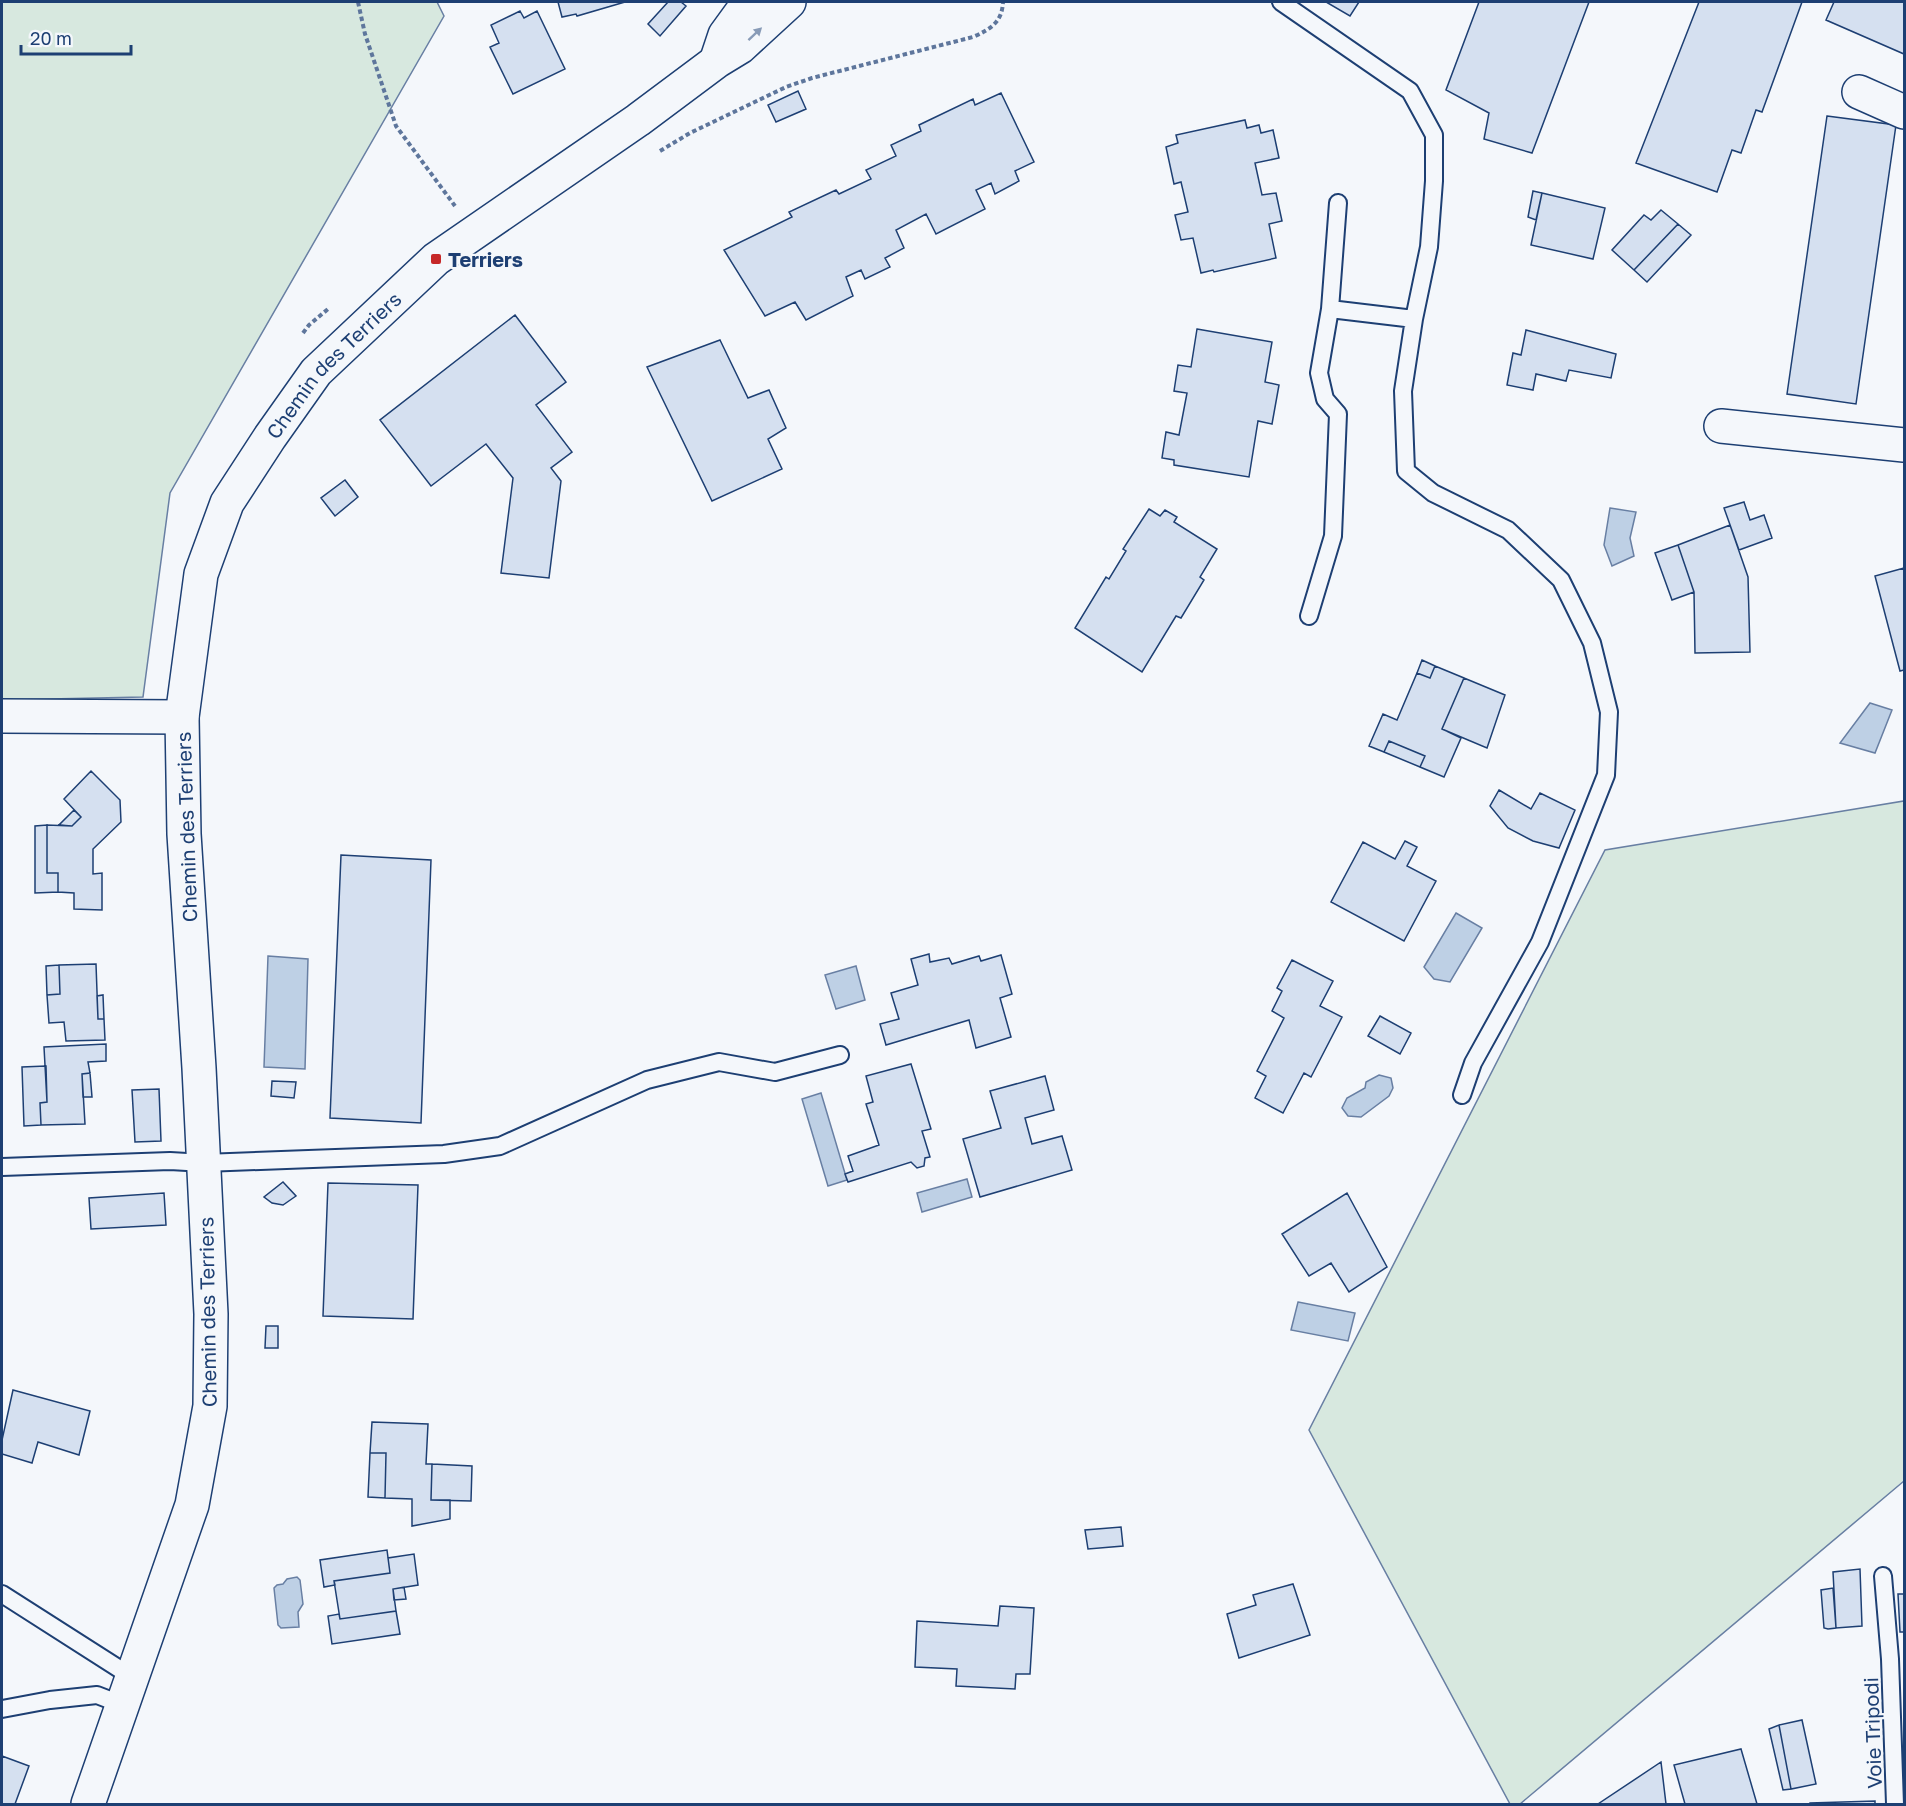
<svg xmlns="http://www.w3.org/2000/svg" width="1906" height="1806" font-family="'Golos Text',sans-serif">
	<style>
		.green { fill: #d7e8df; stroke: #687fa3; stroke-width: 1.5 }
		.water { fill: #bed0e5; stroke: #687fa3; stroke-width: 1.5 }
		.building { fill: #d5e0f0; stroke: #1d3f73; stroke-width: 1.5 }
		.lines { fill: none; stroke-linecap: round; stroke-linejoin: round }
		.lane-casing { stroke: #1d3f73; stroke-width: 20 }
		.street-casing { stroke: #1d3f73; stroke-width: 36 }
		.path { stroke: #5e769c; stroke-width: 4; stroke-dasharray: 4.5 3; stroke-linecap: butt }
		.lane { stroke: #f4f7fb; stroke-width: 16 }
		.street { stroke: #f4f7fb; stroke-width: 33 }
		.oneway { fill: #889bb7 }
		.poi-dot { fill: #c62828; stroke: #f4f7fb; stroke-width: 2 }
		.labels { text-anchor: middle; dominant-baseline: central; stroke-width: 4.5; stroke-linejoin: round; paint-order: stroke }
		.poi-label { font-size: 20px; font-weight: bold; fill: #1d3f73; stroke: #f4f7fb; text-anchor: start }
		.street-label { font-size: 20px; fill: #1d3f73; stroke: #f4f7fb }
	</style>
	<rect width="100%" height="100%" fill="#f4f7fb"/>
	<path class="green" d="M2 2H437L444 16 170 493 143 697 2 700Z
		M1904 801V1481L1520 1804H1510L1309 1430 1605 850Z"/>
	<path class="water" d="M1610 508 1636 512 1630 538 1634 556 1612 566 1604 545Z
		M1870 703 1892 710 1875 753 1840 743Z
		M1456 913 1482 928 1450 982 1434 979 1424 967Z
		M268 956 308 959 305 1069 264 1067Z
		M856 966 865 1000 836 1009 825 975Z
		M1379 1075 1391 1078 1393 1088 1389 1096 1361 1117 1348 1116 1342 1108 1347 1098 1365 1088 1366 1082Z
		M821 1093 847 1180 828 1186 802 1099Z
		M967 1179 972 1197 922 1212 917 1193Z
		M1298 1302 1355 1313 1348 1341 1291 1330Z
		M297 1577 300 1580 303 1604 298 1612 299 1627 281 1628 278 1625 274 1588 277 1585 283 1584 287 1579Z"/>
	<path class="building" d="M558 2H625L577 16 576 14 562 17Z
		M668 2H681L686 6 660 36 648 24Z
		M1326 2H1359L1350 16Z
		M1479 2H1589L1532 153 1484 139 1489 113 1446 90Z
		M1699 2H1802L1762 112 1756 110 1741 153 1732 150 1717 192 1636 163Z
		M1834 2H1904V54L1826 20Z
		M520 11 524 18 537 11 565 69 513 94 490 47 499 43 491 25Z
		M798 91 806 109 776 122 768 105Z
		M1001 93 1034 162 1015 171 1019 181 995 194 991 183 976 190 985 209 936 234 926 214 896 230 904 248 885 258 890 267 865 279 861 270 846 277 853 296 806 320 795 302 765 316 724 250 792 217 789 212 836 190 839 194 871 179 866 170 896 156 891 145 921 131 919 125 973 99 975 105Z
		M1827 116 1896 125 1856 404 1787 394Z
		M1245 120 1247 128 1259 125 1261 133 1273 130 1279 158 1255 163 1262 195 1276 193 1282 221 1269 224 1276 258 1214 272 1213 270 1201 273 1193 238 1181 240 1175 215 1188 212 1181 182 1174 184 1166 147 1178 143 1176 135Z
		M1533 191 1542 193 1536 220 1528 217Z
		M1542 193 1605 208 1593 259 1531 245Z
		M1661 210 1678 224 1634 270 1612 250 1644 215 1651 220Z
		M1678 224 1691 235 1647 282 1634 270Z
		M515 315 566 382 536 405 572 452 551 468 561 481 549 578 501 573 513 478 486 444 431 486 380 420Z
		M1197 329 1272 342 1265 382 1279 385 1272 424 1258 421 1249 477 1174 465V460L1162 458 1166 432 1179 435 1187 393 1174 391 1178 365 1191 367Z
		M1526 330 1616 354 1611 378 1569 370 1566 381 1536 374 1533 390 1507 385 1513 353 1521 355Z
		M720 340 748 398 769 390 786 428 768 439 782 469 712 501 647 367Z
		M345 480 358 497 335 516 321 498Z
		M1744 502 1750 520 1764 515 1772 538 1739 550 1724 508Z
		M1149 509 1160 516 1165 510 1177 517 1174 522 1217 549 1200 577 1204 580 1181 618 1176 616 1142 672 1075 628 1106 577 1109 579 1126 551 1123 549Z
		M1730 525 1748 577 1750 652 1695 653 1694 592 1678 545Z
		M1678 545 1694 592 1672 600 1655 553Z
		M1904 568V670L1900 671 1875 576Z
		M1422 660 1435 666 1430 678 1417 673Z
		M1435 666 1464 678 1442 729 1461 738 1444 777 1420 767 1425 756 1389 741 1384 752 1369 746 1383 714 1397 720 1417 673 1430 678Z
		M1464 678 1505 695 1487 748 1442 729Z
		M1389 741 1425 756 1420 767 1384 752Z
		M91 771 120 800 121 822 93 849V874L102 873V910L74 909V893L58 892V873H47V825L72 826 81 817 64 799Z
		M1499 790 1531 809 1540 793 1575 810 1559 848 1533 841 1508 828 1490 806Z
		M74 810 81 817 72 826 59 825Z
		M47 825V873H58V892L35 893V826Z
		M1405 841 1417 847 1407 866 1436 881 1404 941 1331 902 1363 842 1395 859Z
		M341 855 431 860 421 1123 330 1118Z
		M929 954 930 962 949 958 952 964 979 956 981 961 1001 955 1012 994 1000 998 1011 1037 976 1048 969 1020 886 1045 880 1024 899 1019 891 993 918 985 911 959Z
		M1292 960 1333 981 1320 1006 1342 1017 1311 1077 1304 1073 1283 1113 1255 1098 1266 1076 1257 1071 1284 1018 1272 1011 1282 991 1277 988Z
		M96 964 98 1019H104L105 1040 66 1041 64 1022 49 1023 47 995 60 994 59 965Z
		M59 965 60 994 47 995 46 966Z
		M103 995 104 1019H98L97 996Z
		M1380 1016 1411 1033 1400 1054 1368 1036Z
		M106 1044V1061L88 1062 90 1073 82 1074 85 1124 41 1125 40 1103 47 1102 44 1047Z
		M911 1064 931 1129 922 1131 930 1157 925 1158 924 1166 917 1168 911 1162 848 1182 845 1174 853 1171 848 1156 879 1145 866 1104 873 1102 866 1076Z
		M46 1066 47 1102 40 1103 41 1125 24 1126 22 1067Z
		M90 1073 92 1097H83L82 1074Z
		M1045 1076 1054 1110 1025 1118 1032 1144 1062 1136 1072 1170 980 1197 963 1139 1001 1128 990 1091Z
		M272 1081 296 1082 294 1098 271 1096Z
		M159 1089 161 1141 135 1142 132 1090Z
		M283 1182 296 1196 283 1205 272 1203 264 1197Z
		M328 1183 418 1185 413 1319 323 1316Z
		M164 1193 166 1225 91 1229 89 1198Z
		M1347 1193 1387 1267 1349 1292 1331 1263 1309 1276 1282 1234Z
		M266 1326H278V1348H265Z
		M13 1390 90 1411 79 1455 38 1442 32 1463 2 1454V1440Z
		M372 1422 428 1424 426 1464H432L431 1500H450V1519L412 1526V1499L385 1498 386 1453H370Z
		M370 1453H386L385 1498 368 1497Z
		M432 1464 472 1466 471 1501 431 1500Z
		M1121 1527 1123 1546 1088 1549 1085 1530Z
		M387 1550 390 1573 334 1581 335 1585 324 1587 320 1560Z
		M414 1554 418 1585 393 1589 396 1611 340 1619 334 1581 390 1573 388 1558Z
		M1860 1569 1862 1626 1836 1628 1833 1572Z
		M1293 1584 1310 1635 1239 1658 1227 1614 1256 1605 1253 1595Z
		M404 1587 406 1599 394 1600 393 1589Z
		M1833 1588 1836 1628 1828 1629 1824 1628 1821 1590Z
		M1898 1594H1904V1632H1900Z
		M1000 1606 1034 1608 1030 1674H1016L1015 1689 956 1686 957 1669 915 1667 917 1621 998 1626Z
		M396 1611 400 1634 332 1644 328 1616 339 1614 340 1619Z
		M1802 1720 1816 1784 1791 1789 1779 1725Z
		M1779 1725 1791 1789 1783 1790 1769 1729Z
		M1741 1749 1757 1804H1685L1674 1765Z
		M2 1756 29 1766 15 1804H2Z
		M1661 1762 1666 1804H1598Z
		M1875 1801V1804H1810V1803Z"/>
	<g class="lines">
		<defs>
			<path id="lane" d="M1281 2 1410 91 1434 135V181L1429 247 1414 319 1403 391 1406 471 1433 493 1508 530 1561 580 1592 643 1609 712 1606 775 1540 942 1473 1063 1462 1095
				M1330 309 1414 319
				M1309 616 1333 536 1338 414 1325 399 1319 373 1330 309 1338 203
				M2 1167 170 1161 204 1163 444 1154 500 1146 647 1080 719 1062 775 1072 840 1055
				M1883 1576 1890 1659 1895 1804
				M2 1594 132 1677
				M2 1709 50 1700 97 1695 123 1705"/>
			<g id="street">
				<path d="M717 59 725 35 749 2"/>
				<path d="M1859 92 1904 112"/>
				<path d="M1721 426 1904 445"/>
				<path d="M2 716 182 717"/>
				<path id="s1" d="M88 1804 192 1505 210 1406 211 1314 199 1068 184 834 182 717 201 574 227 503 270 437 316 372 436 259 638 120 717 61 740 47 789 2"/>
			</g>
		</defs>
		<use href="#lane" class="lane-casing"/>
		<use href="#street" class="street-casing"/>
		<path class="path" d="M358 2 365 34 396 126 455 206
			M660 151 690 133 786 87 812 78 973 37C991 29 1002 22 1003 2
			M303 333 309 325 328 309"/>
		<use href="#lane" class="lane"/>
		<use href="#street" class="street"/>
	</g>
	<defs><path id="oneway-solid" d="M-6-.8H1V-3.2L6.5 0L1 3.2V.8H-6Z" transform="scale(1.5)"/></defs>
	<use class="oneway" href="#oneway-solid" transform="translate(755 34) rotate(-43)"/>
	<rect class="poi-dot" x="430" y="253" width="12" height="12" rx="3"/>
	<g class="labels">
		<g class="poi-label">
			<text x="448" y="259">Terriers</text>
		</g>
		<g class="street-label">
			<text stroke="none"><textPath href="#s1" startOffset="1502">Chemin des Terriers</textPath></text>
			<text transform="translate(186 827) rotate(-92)">Chemin des Terriers</text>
			<text transform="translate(207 1312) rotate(-91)">Chemin des Terriers</text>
			<text transform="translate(1872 1733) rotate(-92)">Voie Tripodi</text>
		</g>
	</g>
	<rect width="1906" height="1806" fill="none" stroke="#1d3f73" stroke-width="6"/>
	<path d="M21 45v9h110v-9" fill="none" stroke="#1d3f73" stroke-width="3"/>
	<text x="30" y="45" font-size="18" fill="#1d3f73" stroke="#f4f7fb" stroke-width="4.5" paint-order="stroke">20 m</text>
</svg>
